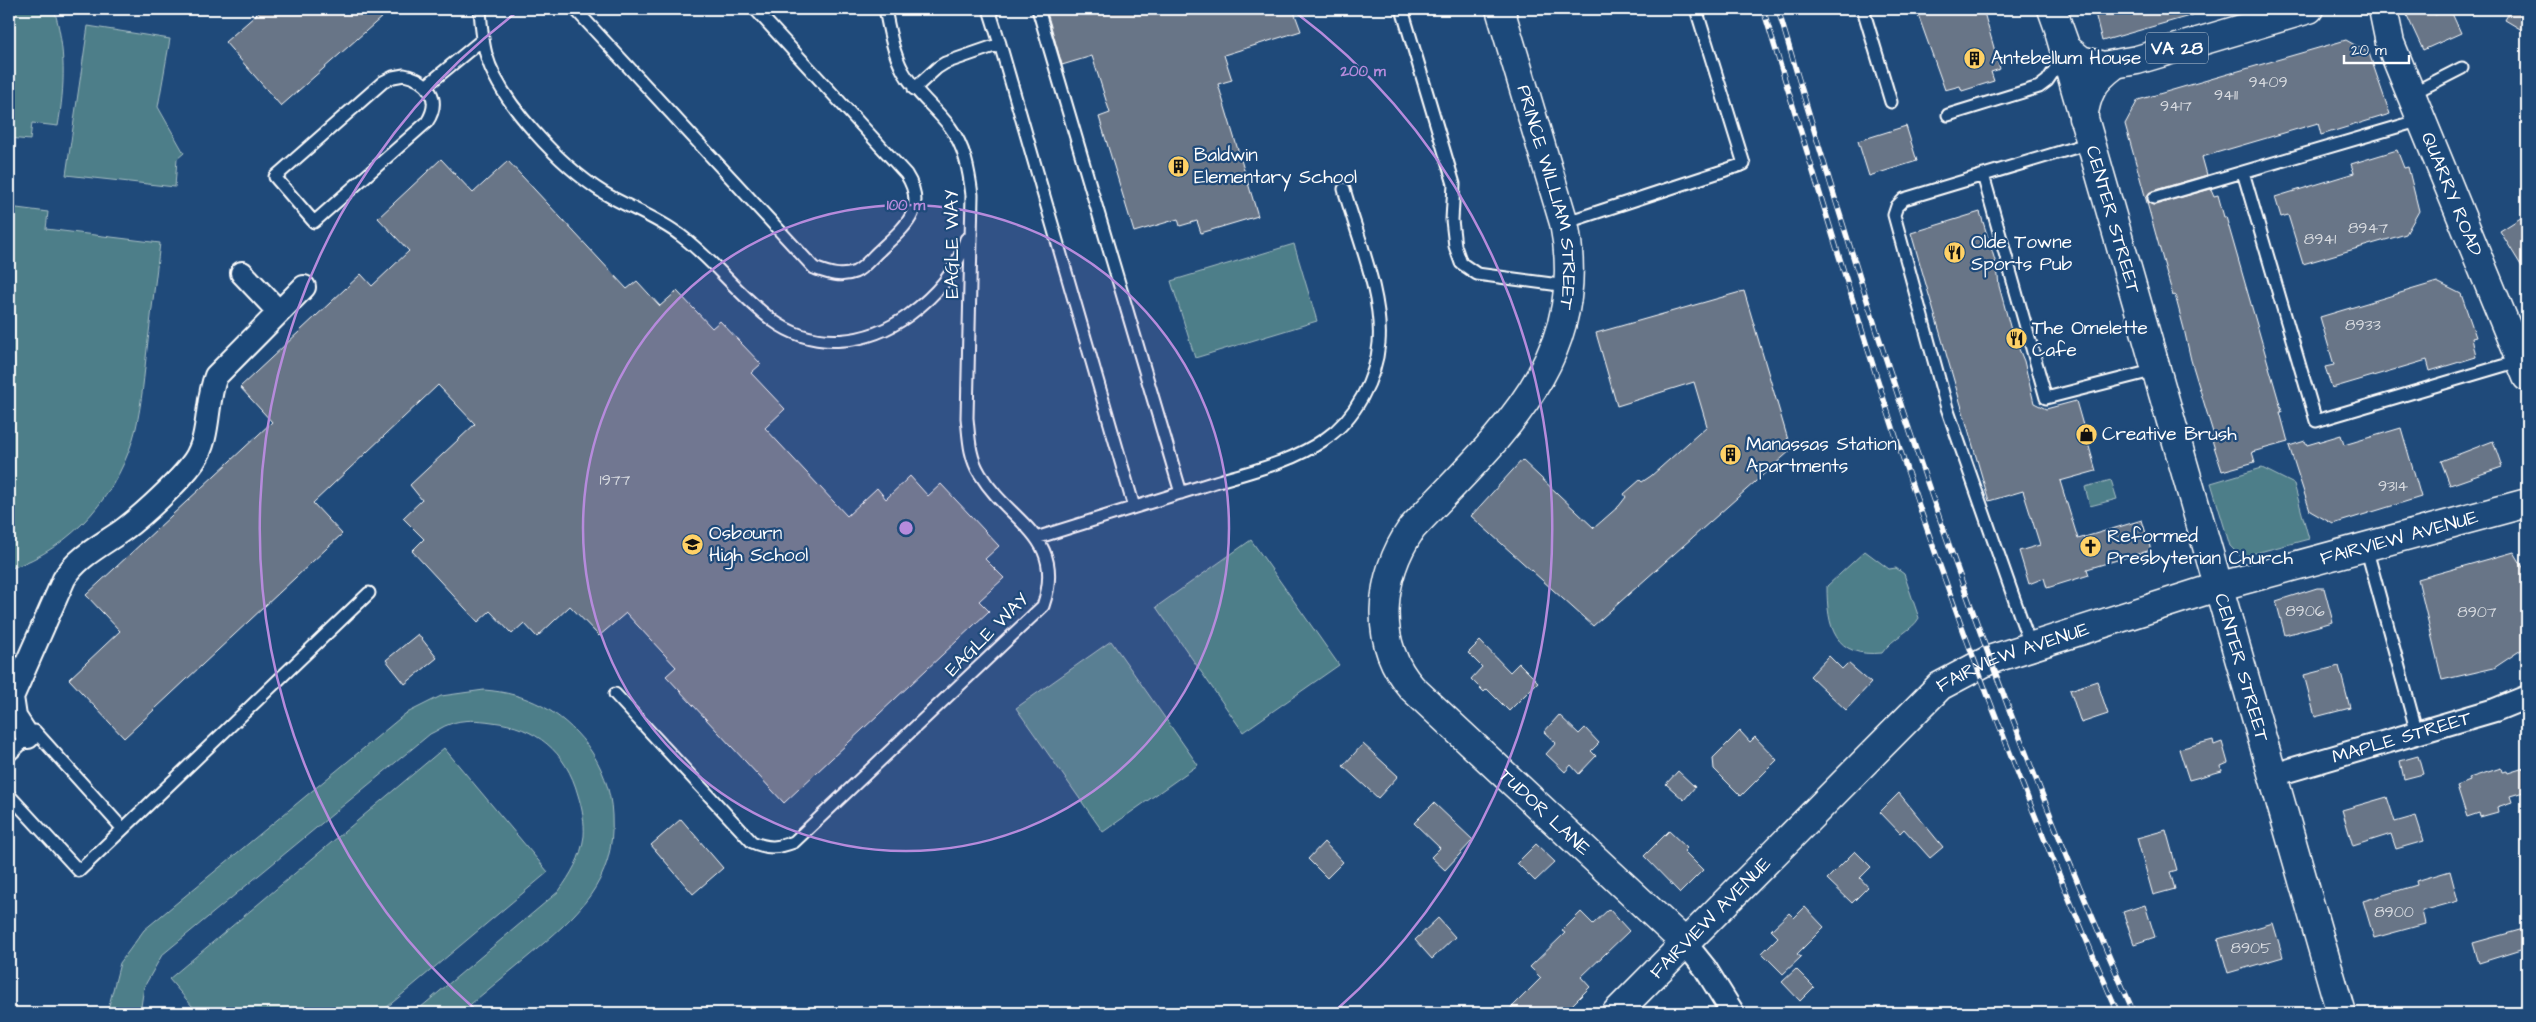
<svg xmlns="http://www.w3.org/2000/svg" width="2536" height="1022" font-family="'Architects Daughter',sans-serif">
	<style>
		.green { fill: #4e7e89; stroke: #a6bec4 }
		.building { fill: #687587; stroke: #fff }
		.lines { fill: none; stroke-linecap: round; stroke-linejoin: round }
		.lane-casing { stroke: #fff; stroke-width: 15 }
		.street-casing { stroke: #fff; stroke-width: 26 }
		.secondary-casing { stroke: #fff; stroke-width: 31 }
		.highway-casing { stroke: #fff; stroke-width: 31 }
		.lane { stroke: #1f4a7a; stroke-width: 11 }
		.street { stroke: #1f4a7a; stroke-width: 22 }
		.secondary { stroke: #1f4a7a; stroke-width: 28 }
		.highway { stroke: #1f4a7a; stroke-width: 28 }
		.rail-casing { stroke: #fff; stroke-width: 5.5 }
		.rail { stroke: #1f4a7a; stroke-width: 4; stroke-dasharray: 11; stroke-linecap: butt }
		.ring { fill: none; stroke: #b68bdc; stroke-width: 2.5 }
		.labels { text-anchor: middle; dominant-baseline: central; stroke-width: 4.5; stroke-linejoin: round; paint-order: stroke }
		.number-label { font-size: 16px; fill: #d9dce1 }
		.shield { fill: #1f4a7a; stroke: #bcc9d7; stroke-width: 1 }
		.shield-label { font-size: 18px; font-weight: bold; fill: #fff }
		.poi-label { font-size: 19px; fill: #fff; stroke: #1f4a7a; text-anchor: start }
		.street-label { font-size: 19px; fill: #fff; stroke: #1f4a7a }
		.centre { fill: #b68bdc; stroke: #1f4a7a; stroke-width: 2.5 }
		.ring-label { font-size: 15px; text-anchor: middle; font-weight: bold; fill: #b68bdc; stroke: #1f4a7a; stroke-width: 4.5; stroke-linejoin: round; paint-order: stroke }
	</style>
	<rect width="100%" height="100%" fill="#1f4a7a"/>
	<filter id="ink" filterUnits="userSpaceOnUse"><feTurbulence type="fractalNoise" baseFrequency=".02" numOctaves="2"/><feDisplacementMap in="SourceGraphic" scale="10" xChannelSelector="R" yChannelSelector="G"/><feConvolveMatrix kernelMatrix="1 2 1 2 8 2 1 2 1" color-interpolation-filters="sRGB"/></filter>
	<g filter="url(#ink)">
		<path class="green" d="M9 9H54C66 49 65 86 58 126L32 123 30 140 9 138Z
			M88 26 170 39 158 107 184 153 177 159 175 187 66 175Z
			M9 207 48 212 46 229 160 243C156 278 151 314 147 349 144 375 142 402 136 428 120 493 73 548 9 569Z
			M1294 244 1317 321 1195 358 1171 281Z
			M2262 468 2294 484 2309 539 2248 555H2239L2230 546 2211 483Z
			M2111 480 2117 499 2090 506 2085 487Z
			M1251 540 1339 665 1243 732 1156 607Z
			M1865 551 1889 569 1896 568 1904 574 1919 618C1913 630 1893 637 1882 653 1834 658 1827 627 1827 586Z
			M1111 641 1198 765 1103 832 1016 708Z
			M484 690C527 693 561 711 587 745 602 766 611 790 612 815 616 883 577 915 530 955 507 974 483 994 460 1013H414L559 891C571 874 581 858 584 836 585 822 582 808 578 795 566 751 536 727 492 722 479 720 462 719 450 724 443 726 437 731 430 734L162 955 144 987 140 1013H107L120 963 144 930 405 714 441 696Z
			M444 748 548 872 380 1013H198L169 979Z"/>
		<path class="building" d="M263 9H391L281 106 225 42Z
			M1046 9H1293L1301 31 1224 55 1232 80 1218 84 1258 216 1201 233 1197 221 1180 226 1178 219 1134 232 1099 117 1110 113 1092 56 1062 65Z
			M1916 9H1983L2000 69 1991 72 1994 81 1962 91 1960 86 1945 90Z
			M2094 9H2192L2193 15 2102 41Z
			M2404 9H2433L2435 15 2450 9 2461 33 2423 50Z
			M2511 9H2527V33L2505 20Z
			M2346 40 2369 53 2390 114 2321 135 2318 123 2202 157 2207 175 2152 191 2147 196 2149 203 2153 205 2211 189 2214 196 2218 195 2224 217H2226L2282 412H2280L2288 442 2252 452 2255 462 2222 471 2211 437 2214 436 2191 360 2184 329 2175 295 2173 296 2125 124 2138 100Z
			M1906 126 1917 161 1869 176 1858 141Z
			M2397 150 2404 168 2408 167 2419 211 2406 234 2303 264 2288 215 2281 217 2275 197 2354 173 2351 164Z
			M441 159 473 193 508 161 627 289 637 281 660 306 677 291 712 328 720 321 761 364 751 373 785 409 765 428 847 516 877 488 886 499 910 476 928 496 941 484 999 546 985 559 1004 578 979 601 989 611 784 803 666 676 676 667 626 613 599 636 570 606 537 637 524 623 512 634 490 611 478 622 412 551 424 539 403 518 422 500 410 485 475 424 438 385 313 503 342 534 124 738 69 679 120 631 86 595 272 422 240 387 361 274 372 286 409 251 378 218Z
			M1980 212 1997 267 1999 286 2011 330 2024 361 2034 403 2046 409 2076 401 2096 471 2060 481 2078 539 2142 520 2151 550 2087 569 2089 575 2047 588 2044 578 2029 584 2019 551 2040 545 2023 491 1989 501 1911 233Z
			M2527 214V275L2500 231Z
			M2437 282 2461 294 2476 337 2472 338 2476 357 2430 371 2427 360 2332 388 2325 367 2334 365 2320 317Z
			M1744 291 1791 450 1593 626 1471 516 1522 460 1594 528 1619 506 1626 497 1624 494 1640 480 1642 482 1651 476 1707 426 1694 382 1617 406 1596 333Z
			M2401 428 2421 497 2333 524 2310 511 2289 446 2305 441 2307 445 2341 435 2344 445Z
			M2493 441 2502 467 2450 485 2441 461Z
			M2514 552 2527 574V646L2494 668 2442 680 2418 579Z
			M2317 588H2324L2333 622 2285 635 2276 601Z
			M418 634 437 658 405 684 386 660Z
			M1480 641 1510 672 1519 663 1538 682 1509 711 1487 689 1484 692 1471 679 1482 667 1468 653Z
			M1829 656 1842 669 1848 663 1871 683 1846 710 1810 676Z
			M2339 666 2350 708 2315 717 2304 675Z
			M2097 681 2108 714 2081 723 2070 690Z
			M1559 715 1579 734 1585 728 1599 743 1591 751 1596 756 1579 774 1571 765 1565 772 1546 754 1556 743 1544 732Z
			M1740 731 1750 742 1755 737 1777 760 1741 796 1714 769 1713 758Z
			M2213 740 2214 745 2222 742 2228 763 2221 766 2222 771 2189 780 2179 749Z
			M1363 744 1398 776 1378 798 1343 766Z
			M2418 756 2423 774 2404 779 2400 761Z
			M2527 767V791L2510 796 2512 802 2497 807 2498 812 2480 817 2479 813 2467 817 2457 786 2470 781 2469 778 2501 768 2502 772 2507 771 2508 773Z
			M1678 771 1695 787 1684 800 1666 784Z
			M1899 793 1943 847 1930 858 1904 829 1900 833 1880 812Z
			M2387 797 2395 822 2416 816 2424 841 2396 849 2391 834 2353 846 2342 810Z
			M1434 803 1473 840 1445 870 1431 857 1440 848 1414 823Z
			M681 819 723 868 693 894 651 845Z
			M2166 830 2177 870 2170 872 2175 889 2153 895 2137 838Z
			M1669 831 1687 848 1684 851 1703 870 1680 893 1644 856Z
			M1324 842 1343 862 1327 878 1308 859Z
			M1536 844 1555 862 1535 881 1517 863Z
			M1855 851 1871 867 1860 878 1868 887 1852 903 1827 879Z
			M2450 871 2458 901 2422 911 2425 924 2374 938 2363 901 2417 885 2416 881Z
			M2145 905 2155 937 2134 944 2123 912Z
			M1805 907 1824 927 1797 954 1801 957 1783 974 1762 953 1778 937 1771 930 1789 913 1794 918Z
			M1609 909 1629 931 1581 977 1590 987 1564 1013H1506L1541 978 1530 967 1565 933 1562 931 1581 912 1593 924Z
			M1438 918 1455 937 1432 959 1415 940Z
			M2273 923 2283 957 2228 973 2218 939Z
			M2527 928V948L2479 963 2473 943Z
			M1796 969 1814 987 1800 1001 1782 982Z"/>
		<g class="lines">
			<defs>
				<path id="lane" d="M480 9C481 24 482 39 486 54 499 102 562 167 604 193 629 208 657 217 680 235 714 260 738 295 772 320 814 351 868 345 909 315 936 295 957 272 966 239
					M575 9 814 268C828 273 840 278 855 272 864 268 872 257 879 251 904 227 929 210 906 174L755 9
					M1038 9 1181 493
					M1402 9 1454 184 1452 220 1455 246 1461 263 1477 274 1567 286
					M1863 9 1891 102
					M1000 44 1134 507
					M404 75C428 80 442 99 427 122L314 222 275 177 383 82 393 77Z
					M426 86 483 39
					M914 89 937 68 945 63 1000 44 989 9
					M2411 94 2462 68
					M1948 115 2039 87 2047 81 2064 56
					M2243 172 2316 421 2519 361
					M1983 175 2046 398 2156 370
					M2154 198 2421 120
					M1564 223 1744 164 1696 9
					M1036 538C1094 520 1152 502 1209 484 1248 472 1291 463 1325 439 1355 419 1376 379 1379 343 1383 295 1357 236 1344 189
					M2366 547 2417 733
					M2031 647 1947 408 1894 215 1897 206 1904 199 2090 143
					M615 694 752 842C768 849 778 848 794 842L1043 606C1067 536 1010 524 980 474 969 457 969 437 967 418L972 195C969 171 965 147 950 127 935 107 915 93 903 71 893 53 889 29 885 9
					M9 756 35 731 123 829 79 871 9 795
					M123 829 369 593"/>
				<g id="street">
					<path d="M242 273 278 311"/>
					<path d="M28 737 15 717 12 697 64 579C77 557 102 545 123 530 142 516 180 481 194 461 211 436 205 403 216 376L304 287"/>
					<path id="s1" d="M2273 775 2495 710 2527 697"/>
					<path d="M1685 943 1705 968 1733 1013"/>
				</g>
				<g id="secondary">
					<path id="s2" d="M1500 9 1564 223C1592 361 1496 438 1412 528 1379 576 1372 643 1412 688L1685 943"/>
					<path id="s3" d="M2383 9 2390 43 2527 377"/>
					<path id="s4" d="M2060 35 2341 1013"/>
					<path d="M2083 118C2087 93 2092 82 2113 66"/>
					<path id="s5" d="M1616 1013 1940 686 1989 660 2217 587 2527 503"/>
				</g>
				<path id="highway" d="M2052 9 2066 48 2081 60 2103 66 2137 60 2309 9"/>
			</defs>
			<use href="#lane" class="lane-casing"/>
			<use href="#street" class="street-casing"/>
			<use href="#secondary" class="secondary-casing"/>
			<use href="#highway" class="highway-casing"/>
			<use href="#lane" class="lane"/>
			<use href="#street" class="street"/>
			<use href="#secondary" class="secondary"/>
			<use href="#highway" class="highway"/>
			<defs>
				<path id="rail" d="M1763 9C1804 140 1843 272 1885 403 1951 610 2031 814 2118 1013
					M1778 9C1878 350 1989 688 2134 1013"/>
			</defs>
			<use href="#rail" class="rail-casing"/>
			<use href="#rail" class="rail"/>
		</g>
	</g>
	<circle cx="906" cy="528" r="323" fill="#b68bdc" fill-opacity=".12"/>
	<g class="ring">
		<circle cx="906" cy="528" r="323"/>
		<path d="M478 1012A646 646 0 0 1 517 12M1295 12A646 646 0 0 1 1334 1012"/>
	</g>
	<defs>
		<symbol id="building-disc" viewBox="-11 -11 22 22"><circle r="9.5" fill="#ffd166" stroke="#1f4a7a"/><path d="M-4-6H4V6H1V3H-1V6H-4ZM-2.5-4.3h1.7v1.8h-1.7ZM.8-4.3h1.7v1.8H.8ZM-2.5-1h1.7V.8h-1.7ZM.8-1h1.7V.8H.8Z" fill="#111"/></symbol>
		<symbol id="restaurant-disc" viewBox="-11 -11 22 22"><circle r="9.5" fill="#ffd166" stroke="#1f4a7a"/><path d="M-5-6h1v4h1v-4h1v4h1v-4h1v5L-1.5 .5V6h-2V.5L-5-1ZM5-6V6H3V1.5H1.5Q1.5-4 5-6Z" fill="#111"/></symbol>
		<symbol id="shop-disc" viewBox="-11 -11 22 22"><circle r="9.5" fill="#ffd166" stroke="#1f4a7a"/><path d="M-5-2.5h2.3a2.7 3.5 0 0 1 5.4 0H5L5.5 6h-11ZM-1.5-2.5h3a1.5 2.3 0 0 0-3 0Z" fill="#111"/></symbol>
		<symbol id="school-disc" viewBox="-11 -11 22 22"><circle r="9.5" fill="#ffd166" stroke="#1f4a7a"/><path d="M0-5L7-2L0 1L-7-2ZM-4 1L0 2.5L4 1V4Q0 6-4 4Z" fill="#111"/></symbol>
		<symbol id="church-disc" viewBox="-11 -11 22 22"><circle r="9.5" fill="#ffd166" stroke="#1f4a7a"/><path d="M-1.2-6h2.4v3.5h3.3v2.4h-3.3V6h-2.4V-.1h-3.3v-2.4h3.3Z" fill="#111"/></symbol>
	</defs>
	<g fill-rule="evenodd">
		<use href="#building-disc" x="1962" y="46" width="25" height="25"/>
		<use href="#building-disc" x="1166" y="154" width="25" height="25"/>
		<use href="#restaurant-disc" x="1942" y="240" width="25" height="25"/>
		<use href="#restaurant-disc" x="2004" y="326" width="25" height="25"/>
		<use href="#shop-disc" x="2074" y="422" width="25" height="25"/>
		<use href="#building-disc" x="1718" y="442" width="25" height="25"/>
		<use href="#school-disc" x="680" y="532" width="25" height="25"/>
		<use href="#church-disc" x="2078" y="534" width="25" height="25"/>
	</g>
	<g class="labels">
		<g class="number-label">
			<text x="2268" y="82">9409</text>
			<text x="2226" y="95">9411</text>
			<text x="2176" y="106">9417</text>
			<text x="2368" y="228">8947</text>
			<text x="2320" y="239">8941</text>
			<text x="2363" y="325">8933</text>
			<text x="615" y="480">1977</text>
			<text x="2393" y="486">9314</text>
			<text x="2305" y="611">8906</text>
			<text x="2477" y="612">8907</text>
			<text x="2394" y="912">8900</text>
			<text x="2251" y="948">8905</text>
		</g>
		<rect class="shield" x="2146" y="32.5" width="62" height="31" rx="4"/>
		<g class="shield-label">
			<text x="2177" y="48">VA 28</text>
		</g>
		<g class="poi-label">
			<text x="1991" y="58">Antebellum House</text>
			<text x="1194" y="155">Baldwin<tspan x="1194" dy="22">Elementary School</tspan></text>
			<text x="1971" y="242">Olde Towne<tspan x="1971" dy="22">Sports Pub</tspan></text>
			<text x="2032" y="328">The Omelette<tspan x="2032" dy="22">Cafe</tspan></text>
			<text x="2102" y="434">Creative Brush</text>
			<text x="1746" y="444">Manassas Station<tspan x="1746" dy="22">Apartments</tspan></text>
			<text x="709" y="533">Osbourn<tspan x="709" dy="22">High School</tspan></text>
			<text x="2107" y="536">Reformed<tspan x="2107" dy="22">Presbyterian Church</tspan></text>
		</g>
		<g class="street-label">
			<text stroke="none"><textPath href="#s3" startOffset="198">QUARRY ROAD</textPath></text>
			<text stroke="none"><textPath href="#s2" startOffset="195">PRINCE WILLIAM STREET</textPath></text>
			<text stroke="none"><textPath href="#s4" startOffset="192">CENTER STREET</textPath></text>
			<text transform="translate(952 244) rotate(-90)">EAGLE WAY</text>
			<text stroke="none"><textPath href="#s5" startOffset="944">FAIRVIEW AVENUE</textPath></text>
			<text transform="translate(987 635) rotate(-45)">EAGLE WAY</text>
			<text stroke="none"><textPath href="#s5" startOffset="539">FAIRVIEW AVENUE</textPath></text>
			<text stroke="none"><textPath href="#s4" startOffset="658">CENTER STREET</textPath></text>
			<text stroke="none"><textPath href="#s1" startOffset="134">MAPLE STREET</textPath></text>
			<text stroke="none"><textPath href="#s2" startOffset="935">TUDOR LANE</textPath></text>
			<text stroke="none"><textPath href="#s5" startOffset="134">FAIRVIEW AVENUE</textPath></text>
		</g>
	</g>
	<circle cx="906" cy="528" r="8" class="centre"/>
	<g class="ring-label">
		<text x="1363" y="76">200 m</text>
		<text x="906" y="210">100 m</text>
	</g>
	<rect width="2536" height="1022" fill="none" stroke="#1f4a7a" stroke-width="30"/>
	<rect x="15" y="15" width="2506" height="992" fill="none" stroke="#fff" stroke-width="2" filter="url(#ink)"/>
	<path d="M2344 55v8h65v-8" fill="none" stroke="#ffffff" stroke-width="2.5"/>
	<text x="2351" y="55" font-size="15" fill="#ffffff" stroke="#1f4a7a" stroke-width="4" paint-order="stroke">20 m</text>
</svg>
